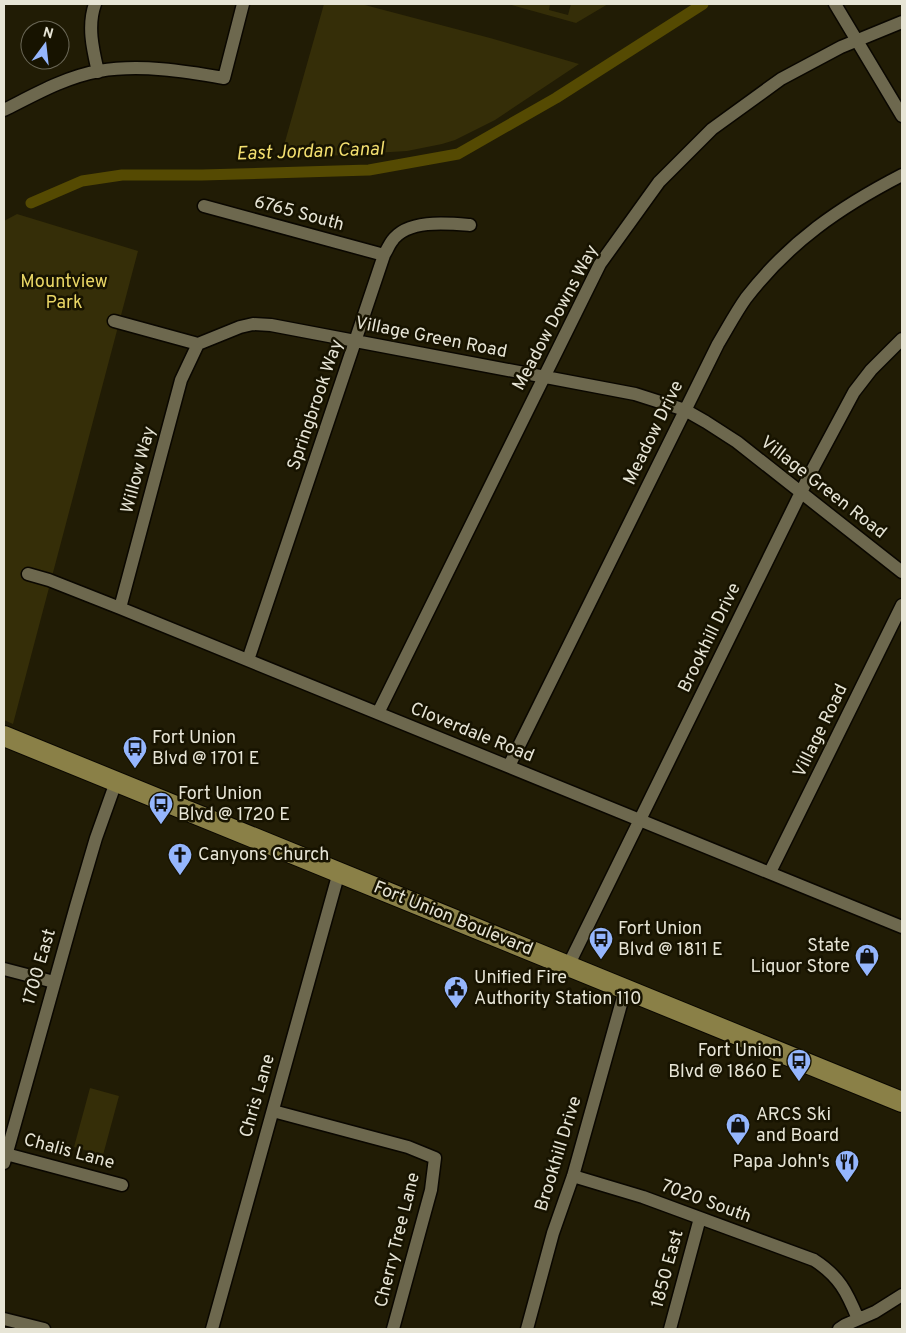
<svg xmlns="http://www.w3.org/2000/svg" width="906" height="1333" font-family="Overpass,sans-serif">
	<style>
		.green { fill: #352e08 }
		.lines { fill: none; stroke-linecap: round; stroke-linejoin: round }
		.canal { stroke: #554a02; stroke-width: 11 }
		.minor-casing { stroke: #0a0700; stroke-width: 15 }
		.primary-casing { stroke: #0a0700; stroke-width: 22 }
		.minor { stroke: #6d684e; stroke-width: 12 }
		.primary { stroke: #8a8047; stroke-width: 20 }
		.labels { text-anchor: middle; dominant-baseline: central; stroke-width: 5; stroke-linejoin: round; paint-order: stroke }
		.street-label { font-size: 18px; fill: #e7e5d6; stroke: #171300 }
		.park-label { font-size: 18px; fill: #e9d665; stroke: #171300 }
		.poi-label { font-size: 18px; fill: #e7e5d6; stroke: #171300; text-anchor: start }
		.water-label { font-size: 19px; font-style: italic; fill: #f3df6f; stroke: #171300 }
	</style>
	<rect width="100%" height="100%" fill="#211c05"/>
	<path class="green" d="M324 4H361L490 38 579 64 495 120 455 140 442 144 407 151 310 157 281 156Z
		M508 4H550L549 10 568 15 571 4H608L576 23Z
		M17 214 138 251 13 724 4 720V221Z
		M90 1088 119 1096 103 1155 74 1147Z"/>
	<g class="lines">
		<path class="canal" d="M31 203 82 181 122 175H202L369 170 458 154 556 98 703 4"/>
		<defs>
			<path id="minor" d="M95 4C87 26 93 50 98 72
				M835 4 902 116
				M4 110C34 95 65 77 99 71 140 64 184 71 224 78L243 4
				M204 206 384 255
				M114 321 198 344 240 327 253 324 271 325 635 394 685 410 706 422 737 442 902 572
				M28 574 49 580 120 608 902 927
				M120 608 181 380 198 344
				M248 660 384 255C387 250 389 245 392 241 407 219 447 223 470 225
				M378 713 600 264 659 182 712 129 781 79 841 47 902 22
				M509 766 718 344C727 329 736 312 746 298 789 242 840 207 902 175
				M770 872 902 605
				M568 966 810 474 854 392 871 370 902 339
				M4 969 54 982
				M273 1111 408 1147 435 1158 431 1190 393 1329
				M6 1154 122 1185
				M4 1163 76 906 96 838 116 782
				M573 1176 643 1197 814 1260C839 1276 847 1292 858 1319
				M4 1319 44 1329
				M212 1329 339 872
				M527 1329 553 1233 573 1176 625 990
				M670 1329 700 1218
				M839 1329 845 1325 875 1312 902 1295"/>
			<path id="primary" d="M4 736 902 1102"/>
		</defs>
		<use href="#minor" class="minor-casing"/>
		<use href="#primary" class="primary-casing"/>
		<use href="#minor" class="minor"/>
		<use href="#primary" class="primary"/>
	</g>
	<defs>
		<symbol id="bus-pin" viewBox="-11 -11 22 30"><path d="M0 17L-7.5 6A9.5 9.5 0 1 1 7.5 6Z" fill="#95b6fd" stroke="#171300"/><path d="M-5-6H5V4H4V6H2V4H-2V6H-4V4H-5ZM-3.5-4V0h7V-4ZM-3.5 1.2v1.5H-2V1.2ZM2 1.2v1.5H3.5V1.2Z" fill="#111"/></symbol>
		<symbol id="church-pin" viewBox="-11 -11 22 30"><path d="M0 17L-7.5 6A9.5 9.5 0 1 1 7.5 6Z" fill="#95b6fd" stroke="#171300"/><path d="M-1.2-6h2.4v3.5h3.3v2.4h-3.3V6h-2.4V-.1h-3.3v-2.4h3.3Z" fill="#111"/></symbol>
		<symbol id="shop-pin" viewBox="-11 -11 22 30"><path d="M0 17L-7.5 6A9.5 9.5 0 1 1 7.5 6Z" fill="#95b6fd" stroke="#171300"/><path d="M-5-2.5h2.3a2.7 3.5 0 0 1 5.4 0H5L5.5 6h-11ZM-1.5-2.5h3a1.5 2.3 0 0 0-3 0Z" fill="#111"/></symbol>
		<symbol id="civic-pin" viewBox="-11 -11 22 30"><path d="M0 17L-7.5 6A9.5 9.5 0 1 1 7.5 6Z" fill="#95b6fd" stroke="#171300"/><path d="M-.6-6.5H3V-4.5H.6V-3L4-1V1h2V6H-6V1h2V-1L-.6-3ZM-1.2 2.5V6h2.4V2.5Z" fill="#111"/></symbol>
		<symbol id="restaurant-pin" viewBox="-11 -11 22 30"><path d="M0 17L-7.5 6A9.5 9.5 0 1 1 7.5 6Z" fill="#95b6fd" stroke="#171300"/><path d="M-5-6h1v4h1v-4h1v4h1v-4h1v5L-1.5 .5V6h-2V.5L-5-1ZM5-6V6H3V1.5H1.5Q1.5-4 5-6Z" fill="#111"/></symbol>
	</defs>
	<g fill-rule="evenodd">
		<use href="#bus-pin" x="121" y="734" width="28" height="38"/>
		<use href="#bus-pin" x="147" y="790" width="28" height="38"/>
		<use href="#church-pin" x="166" y="841" width="28" height="38"/>
		<use href="#bus-pin" x="587" y="925" width="28" height="38"/>
		<use href="#shop-pin" x="853" y="942" width="28" height="38"/>
		<use href="#civic-pin" x="442" y="974" width="28" height="38"/>
		<use href="#bus-pin" x="785" y="1047" width="28" height="38"/>
		<use href="#shop-pin" x="724" y="1111" width="28" height="38"/>
		<use href="#restaurant-pin" x="833" y="1148" width="28" height="38"/>
	</g>
	<g class="labels">
		<g class="street-label">
			<text transform="translate(299 214) rotate(15)">6765 South</text>
			<text transform="translate(556 318) rotate(-62)">Meadow Downs Way</text>
			<text transform="translate(431 338) rotate(11)">Village Green Road</text>
			<text transform="translate(316 405) rotate(-71)">Springbrook Way</text>
			<text transform="translate(654 433) rotate(-64)">Meadow Drive</text>
			<text transform="translate(139 470) rotate(-75)">Willow Way</text>
			<text transform="translate(823 488) rotate(38)">Village Green Road</text>
			<text transform="translate(710 638) rotate(-64)">Brookhill Drive</text>
			<text transform="translate(821 731) rotate(-64)">Village Road</text>
			<text transform="translate(472 733) rotate(22)">Cloverdale Road</text>
			<text transform="translate(453 919) rotate(22)">Fort Union Boulevard</text>
			<text transform="translate(40 967) rotate(-74)">1700 East</text>
			<text transform="translate(258 1096) rotate(-74)">Chris Lane</text>
			<text transform="translate(69 1152) rotate(15)">Chalis Lane</text>
			<text transform="translate(559 1154) rotate(-73)">Brookhill Drive</text>
			<text transform="translate(706 1202) rotate(20)">7020 South</text>
			<text transform="translate(398 1240) rotate(-76)">Cherry Tree Lane</text>
			<text transform="translate(668 1269) rotate(-75)">1850 East</text>
		</g>
		<g class="park-label">
			<text x="64" y="282">Mountview<tspan x="64" dy="21">Park</tspan></text>
		</g>
		<g class="poi-label">
			<text x="152" y="738">Fort Union<tspan x="152" dy="21">Blvd @ 1701 E</tspan></text>
			<text x="178" y="794">Fort Union<tspan x="178" dy="21">Blvd @ 1720 E</tspan></text>
			<text x="198" y="855">Canyons Church</text>
			<text x="618" y="929">Fort Union<tspan x="618" dy="21">Blvd @ 1811 E</tspan></text>
			<text x="850" y="946" text-anchor="end">State<tspan x="850" dy="21">Liquor Store</tspan></text>
			<text x="474" y="978">Unified Fire<tspan x="474" dy="21">Authority Station 110</tspan></text>
			<text x="782" y="1051" text-anchor="end">Fort Union<tspan x="782" dy="21">Blvd @ 1860 E</tspan></text>
			<text x="756" y="1115">ARCS Ski<tspan x="756" dy="21">and Board</tspan></text>
			<text x="830" y="1162" text-anchor="end">Papa John's</text>
		</g>
		<g class="water-label">
			<text transform="translate(310 152) rotate(-2)">East Jordan Canal</text>
		</g>
	</g>
	<rect width="906" height="1333" fill="none" stroke="#e7e5d6" stroke-width="10"/>
	<g transform="translate(45 45) rotate(15)"><circle r="24" fill="#171300" stroke="#6a6756"/>
	<path d="M0-4L9 19L0 12L-9 19Z" fill="#95b6fd"/>
	<text y="-8" font-size="14" font-weight="bold" text-anchor="middle" fill="#e7e5d6">N</text>
	</g>
</svg>
